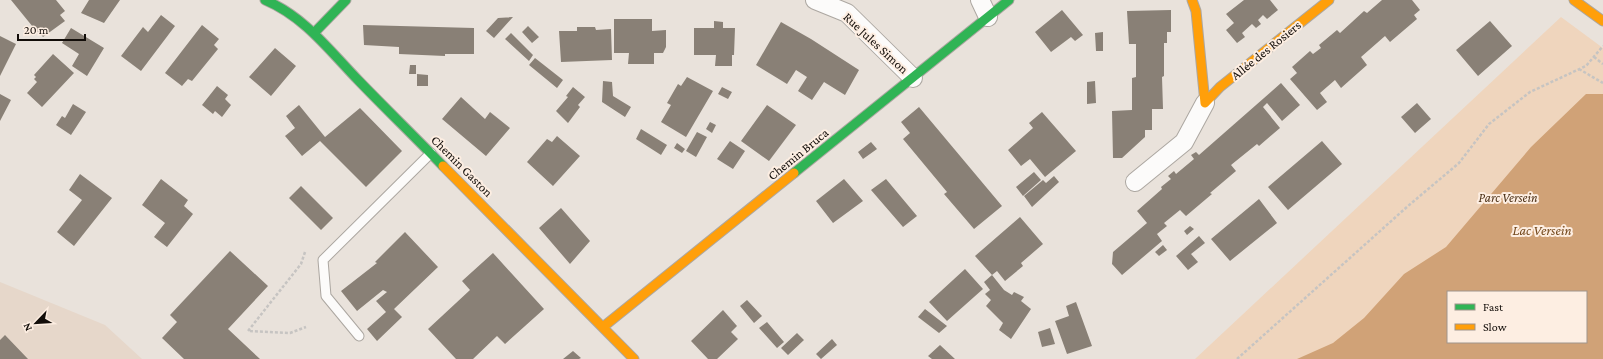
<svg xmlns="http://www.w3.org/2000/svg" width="1603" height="359" font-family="'Crimson Pro',serif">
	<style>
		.built { fill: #e6d7ca }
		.green { fill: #efd5bd; fill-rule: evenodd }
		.water { fill: #d0a277; fill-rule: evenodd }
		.building { fill: #898076 }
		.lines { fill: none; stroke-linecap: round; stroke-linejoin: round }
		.lane-casing { stroke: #aca7a1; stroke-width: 11 }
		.street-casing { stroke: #aca7a1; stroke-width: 20 }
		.fast-casing { stroke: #aca7a1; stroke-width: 11 }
		.slow-casing { stroke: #aca7a1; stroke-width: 11 }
		.path { stroke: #c6c4c2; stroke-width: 2.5; stroke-dasharray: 3 2; stroke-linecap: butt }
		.lane { stroke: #fcfbfa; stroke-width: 9 }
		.street { stroke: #fcfbfa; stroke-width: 18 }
		.fast { stroke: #30b455; stroke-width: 9 }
		.slow { stroke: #ff9f0a; stroke-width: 9 }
		.labels { text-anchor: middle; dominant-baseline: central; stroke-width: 4; stroke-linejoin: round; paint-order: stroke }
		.street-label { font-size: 13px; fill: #120d09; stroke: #fdeee2 }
		.park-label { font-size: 13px; font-style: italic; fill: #4c3117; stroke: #fdeee2 }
		.water-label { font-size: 14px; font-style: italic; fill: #74491d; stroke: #fdeee2 }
	</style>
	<rect width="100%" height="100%" fill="#e9e2db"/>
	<path class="built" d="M0 282 105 325 142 359H0Z"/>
	<path class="green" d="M1561 17 1603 48V359H1195ZM1448 292H1586V342H1448Z"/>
	<path class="water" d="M1586 94H1603V359H1297L1333 343 1364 318 1404 274 1446 247 1531 147ZM1448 292H1586V342H1448Z"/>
	<path class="building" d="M11 0H56L65 11 60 15 65 21 43 37 38 31 37 32Z
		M89 0H120L104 23 81 13Z
		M1244 0H1270L1278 10 1267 19 1263 15 1258 20 1261 24 1256 28 1252 24 1242 33 1245 37 1237 43 1226 30 1234 23 1226 14Z
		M1382 0H1412L1420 10 1414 15 1417 19 1390 42 1385 36 1361 57 1367 65 1341 88 1335 80 1320 93 1327 102 1317 110 1290 79 1297 73 1292 67 1310 51 1313 54 1321 48 1319 45 1337 30 1340 33 1364 11 1367 13Z
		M1062 10 1083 35 1075 41 1071 37 1051 52 1035 32Z
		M1171 10V32H1167V43H1164V76L1162 77 1163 109H1152V130H1145V137L1122 158H1113L1112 111 1132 110V78L1136 77V44H1129L1127 11Z
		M161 15 175 26 141 71 121 56 143 27 148 32Z
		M513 17 494 38 486 31 498 18Z
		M614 19H652V31L666 30V47L663 53H654V64H628L629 53H614Z
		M714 21 723 22V28H735L734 55H732V66H715L716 55H694V28H714Z
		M1490 21 1512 46 1478 76 1456 50Z
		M781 22 811 39 859 70 845 95 824 82 812 100 798 91 807 77 796 70 787 84 756 65Z
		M202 25 219 39 214 45 218 49 192 81 188 79 182 86 165 73Z
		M363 25 474 28V54H445V56L399 54V47L364 45Z
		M528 26 539 37 532 43 522 32Z
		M577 27H595L596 30 611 29 612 60 561 62 559 31H577Z
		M71 28 104 48 87 76 72 66 79 54 62 43Z
		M1103 32V51H1096L1095 33Z
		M511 33 533 55 529 61 505 39Z
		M0 36 16 44 0 76Z
		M275 48 296 66 271 96 249 77Z
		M53 54 74 73 42 107 27 93 37 82 34 79 36 77 34 75Z
		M535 58 563 80 557 88 529 65Z
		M410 65H416V74H409Z
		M417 74 428 75V86H417Z
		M687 77 713 91 686 137 661 122 671 105 667 103 678 84 681 86Z
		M603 81 612 82 613 96 631 107 625 117 602 102Z
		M1095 81 1096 103 1087 104V82Z
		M1281 83 1300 105 1282 121 1267 103 1263 107 1280 128 1259 146 1257 144 1231 165 1236 171 1210 193 1212 194 1186 216 1180 210 1164 223 1167 226 1157 234 1162 241 1122 275 1112 264 1113 252 1147 223 1137 211 1162 189 1161 187 1171 179 1168 176 1174 171 1176 174 1194 159 1191 155 1196 152 1199 155Z
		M217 86 228 95 225 99 231 105 222 117 215 111 213 114 202 105Z
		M573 87 585 97 578 105 580 107 568 123 556 111 568 97 566 96Z
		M722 87 732 92 728 99 718 94Z
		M0 94 11 100 0 121Z
		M461 97 485 119 490 112 510 128 486 156 442 119Z
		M1417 103 1431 119 1415 133 1401 117Z
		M73 104 86 112 71 135 56 125 62 116 65 118Z
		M299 105 325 137 360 108 402 151 366 187 320 141 302 156 285 136 295 128 286 116Z
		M767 105 796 125 769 161 741 141Z
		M919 107 1002 206 974 229 944 194 947 192 903 139 910 133 901 122Z
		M1042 112 1076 151 1045 177 1030 159 1021 166 1008 150 1033 128 1029 123Z
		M710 122 716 125 712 133 706 129Z
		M641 129 667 145 661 155 636 139Z
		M697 132 707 137 696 157 686 151Z
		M557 136 580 156 553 186 527 162 547 139 552 142Z
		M730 141 745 151 733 169 717 159Z
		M1322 141 1342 164 1288 210 1268 187Z
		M871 142 877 149 863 159 858 152Z
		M677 143 685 149 682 153 674 148Z
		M1034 172 1041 180 1023 196 1016 187Z
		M80 174 112 198 74 246 57 232 82 200 69 190Z
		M1054 176 1059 182 1032 207 1024 196 1043 180 1046 183Z
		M161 179 188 200 184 206 193 214 167 247 154 237 165 223 142 205Z
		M844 179 863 201 833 223 816 201Z
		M886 179 917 216 903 227 871 190Z
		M301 186 333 218 321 230 289 198Z
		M1259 199 1277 223 1230 261 1211 239Z
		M561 208 590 241 570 264 539 228Z
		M1020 217 1043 244 1021 263 1023 266 1005 281 997 271 992 275 975 256Z
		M1190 226 1194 229 1187 235 1184 231Z
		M405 232 438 267 394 309 402 317 377 341 367 329 386 312 376 301 387 292 383 290 357 311 341 291 377 263 375 262Z
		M1199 236 1205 243 1191 254 1198 262 1188 270 1176 256Z
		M1163 245 1167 250 1159 256 1155 252Z
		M230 251 268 286 228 329 260 359H184L162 338 177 322 170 315Z
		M493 253 544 309 505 344 497 336 473 359H456L428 329 470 290 462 281Z
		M965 269 983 289 947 321 929 302Z
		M992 275 1004 290 1012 295 1014 292 1024 297 1021 301 1031 309 1011 339 999 330 1003 323 986 306 991 300 985 294 990 290 984 282Z
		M747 300 762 316 754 323 740 306Z
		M1076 302 1092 346 1067 354 1055 321 1069 316 1066 306Z
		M925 309 947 326 939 333 918 317Z
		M723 310 737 326 731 332 738 339 717 359H708L691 341Z
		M767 322 784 342 777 348 759 328Z
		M1050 328 1055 344 1042 347 1038 332Z
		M797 333 804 340 788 355 781 348Z
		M5 335 28 359H0V340Z
		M832 339 837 345 821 359 816 354Z
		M940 345 955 359H932L928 356Z
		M573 351 581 358 579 359H563Z"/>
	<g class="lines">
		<defs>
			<path id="lane" d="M359 336 326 296 323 260 431 153"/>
			<path id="street" d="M815 0 847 13 913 78
				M980 0 988 17
				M1135 182 1184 142 1205 103"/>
			<path id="fast" d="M265 0C305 17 329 50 359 81 386 109 415 137 443 166
				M314 33 346 0
				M794 173 1009 0"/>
			<path id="slow" d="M1192 0 1196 11 1205 103 1220 87 1329 0
				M1574 0 1603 21
				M443 166 634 359
				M603 327 794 173"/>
		</defs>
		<use href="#lane" class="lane-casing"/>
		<use href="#street" class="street-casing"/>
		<use href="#fast" class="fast-casing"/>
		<use href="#slow" class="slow-casing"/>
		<path class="path" d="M1594 57 1603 64
			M1579 69 1603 83
			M305 252 301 264 248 331 290 333 306 327
			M1237 359 1408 206 1459 163 1489 124 1530 92 1586 66 1603 46"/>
		<use href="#lane" class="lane"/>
		<use href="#street" class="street"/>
		<use href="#fast" class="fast"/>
		<use href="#slow" class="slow"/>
	</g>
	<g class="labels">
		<g class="street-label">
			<text transform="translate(876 43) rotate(43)">Rue Jules Simon</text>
			<text transform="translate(1266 50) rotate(-39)">Allée des Rosiers</text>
			<text transform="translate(798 154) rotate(-39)">Chemin Bruca</text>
			<text transform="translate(462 166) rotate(45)">Chemin Gaston</text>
		</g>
		<g class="park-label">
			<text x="1508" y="197">Parc Versein</text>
		</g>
		<g class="water-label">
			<text x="1542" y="230">Lac Versein</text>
		</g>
	</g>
	<rect x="1447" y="291" width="140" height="52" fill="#fdeee2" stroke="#9f948b"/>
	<rect x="1455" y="304" width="20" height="6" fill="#30b455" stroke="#9f948b"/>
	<text x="1483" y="311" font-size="12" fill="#120d09">Fast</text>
	<rect x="1455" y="324" width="20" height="6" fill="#ff9f0a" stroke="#9f948b"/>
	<text x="1483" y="331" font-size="12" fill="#120d09">Slow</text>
	<g transform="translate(36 323) rotate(245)" stroke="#fdeee2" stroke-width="3" paint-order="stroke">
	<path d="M0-3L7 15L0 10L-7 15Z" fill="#120d09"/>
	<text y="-6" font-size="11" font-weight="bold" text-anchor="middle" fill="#120d09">N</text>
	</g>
	<path d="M18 34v6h67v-6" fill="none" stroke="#120d09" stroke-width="2"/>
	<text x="24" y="34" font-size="12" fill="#120d09" stroke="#fdeee2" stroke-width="3" paint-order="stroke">20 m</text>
</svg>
